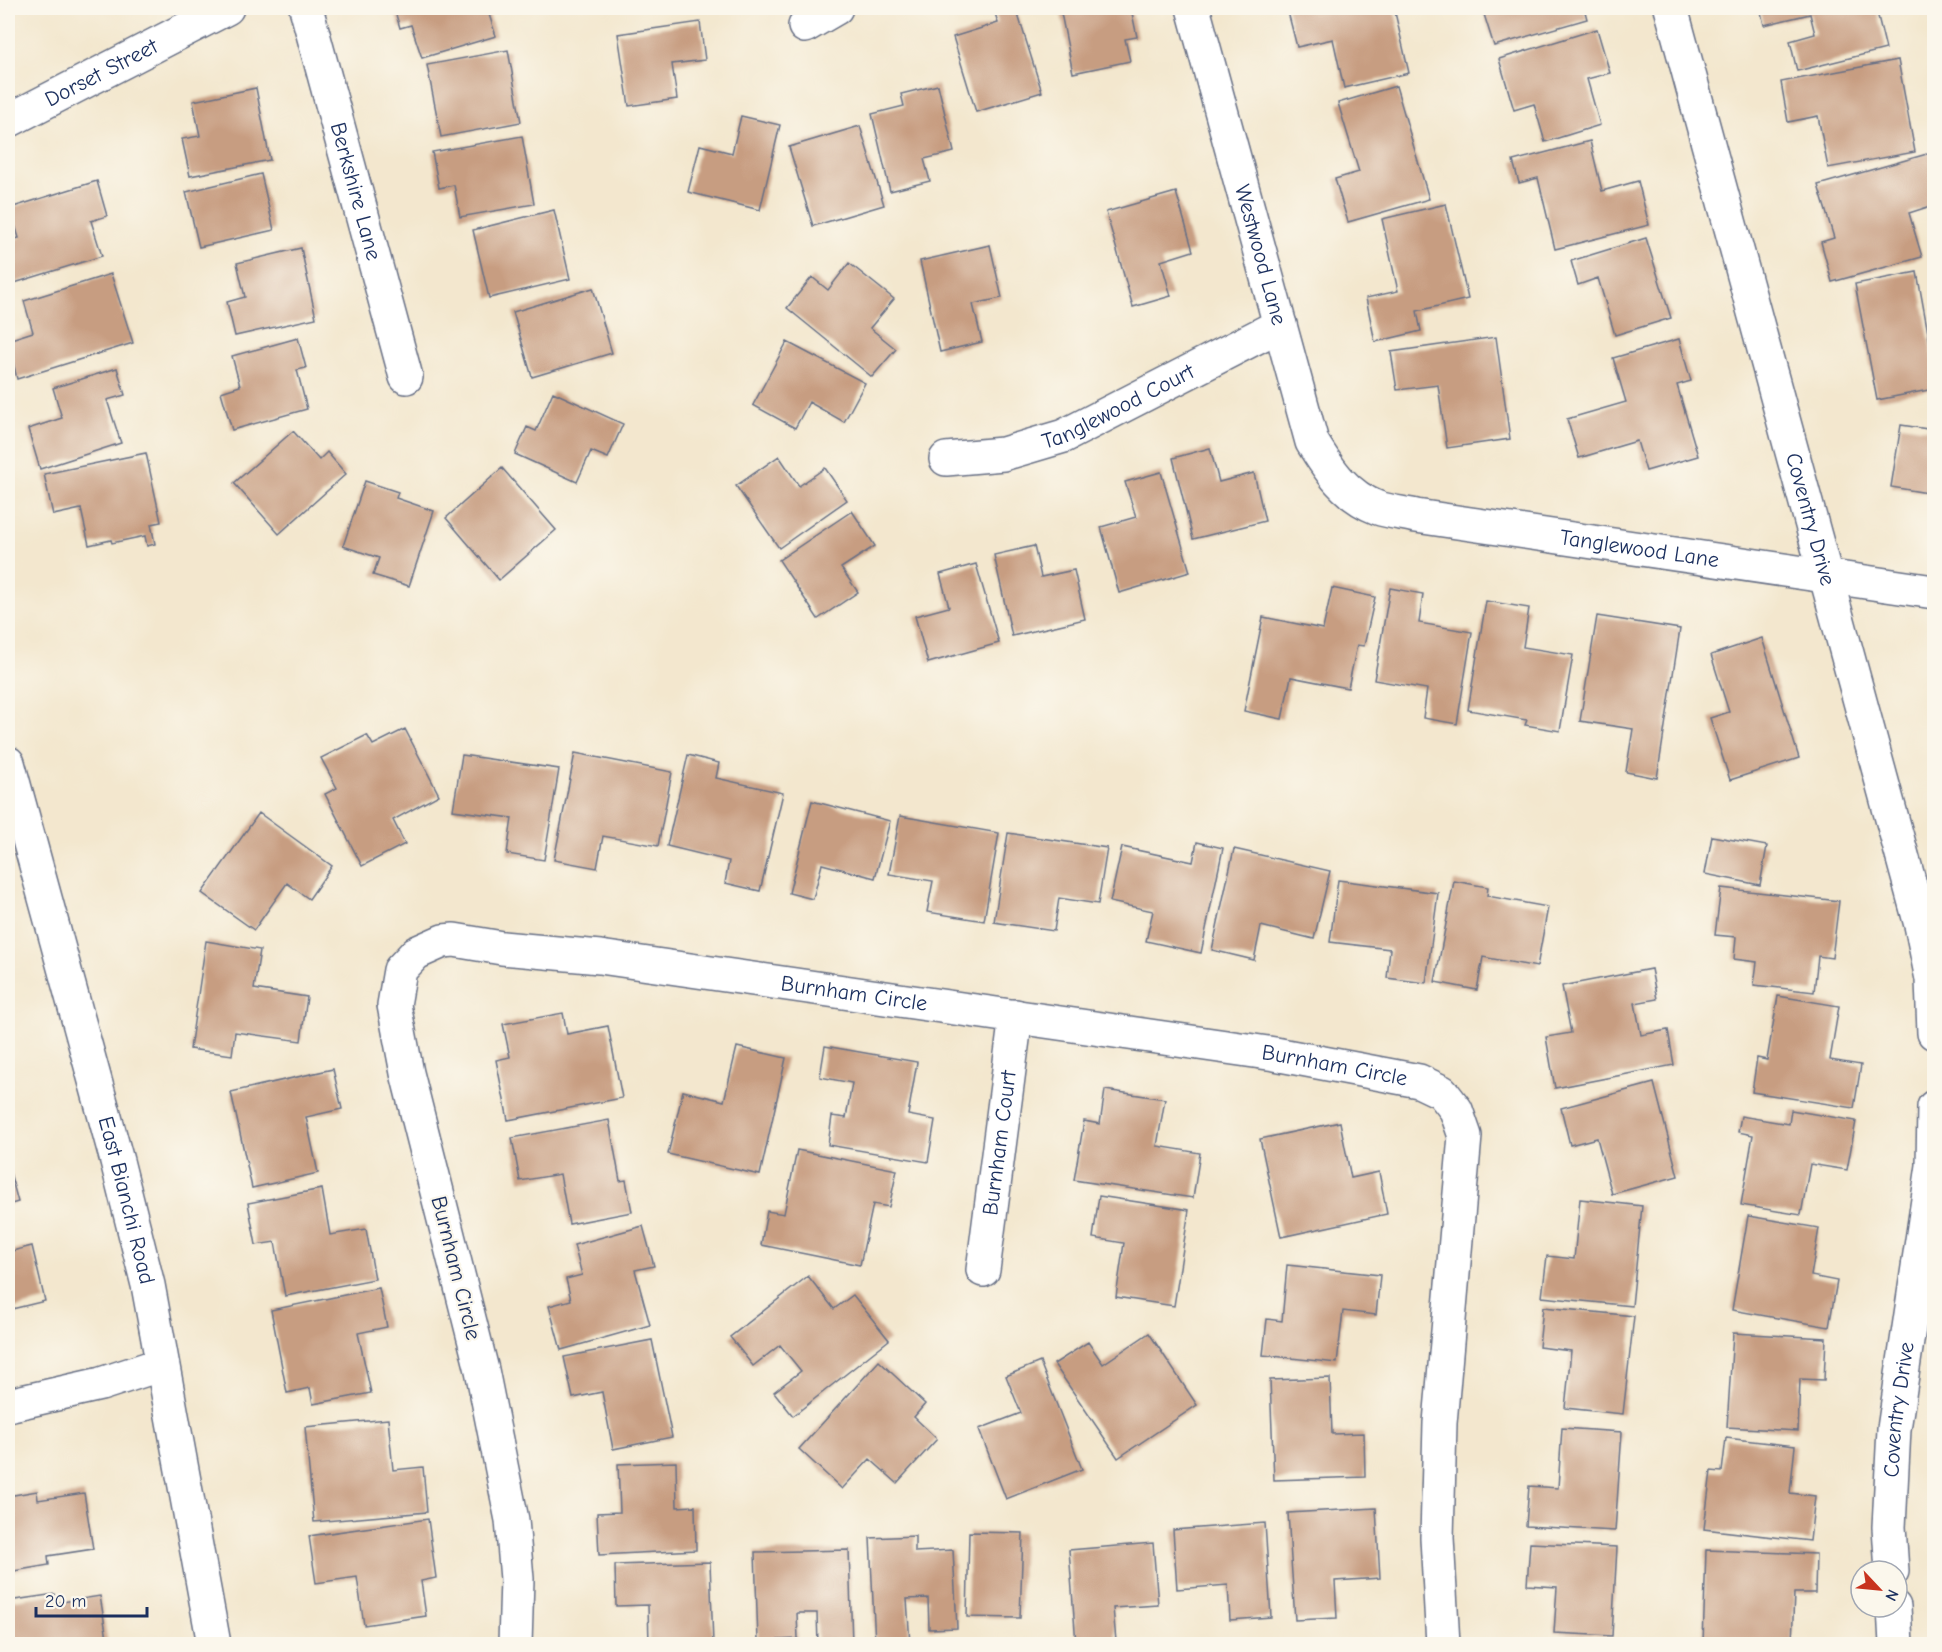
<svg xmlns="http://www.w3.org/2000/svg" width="1942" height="1652" font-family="'Comic Neue',sans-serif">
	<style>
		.building { fill: #c79d81 }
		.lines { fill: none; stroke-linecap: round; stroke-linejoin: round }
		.street-casing { stroke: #676f85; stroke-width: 36 }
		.secondary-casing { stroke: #676f85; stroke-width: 36 }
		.street { stroke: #fff; stroke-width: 33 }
		.secondary { stroke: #fff; stroke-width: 33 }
		.labels { text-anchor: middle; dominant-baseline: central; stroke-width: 4.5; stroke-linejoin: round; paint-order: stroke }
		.street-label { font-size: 22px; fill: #1b2f5e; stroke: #fbf7ec }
	</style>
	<rect width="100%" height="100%" fill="#fbf7ec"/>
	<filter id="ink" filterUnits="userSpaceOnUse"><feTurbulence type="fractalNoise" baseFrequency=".0167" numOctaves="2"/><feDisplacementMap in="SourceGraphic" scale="12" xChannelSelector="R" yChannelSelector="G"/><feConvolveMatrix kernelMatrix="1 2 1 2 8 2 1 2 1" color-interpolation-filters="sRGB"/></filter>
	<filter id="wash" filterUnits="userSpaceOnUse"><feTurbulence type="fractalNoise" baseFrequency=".008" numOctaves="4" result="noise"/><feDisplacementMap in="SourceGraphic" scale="24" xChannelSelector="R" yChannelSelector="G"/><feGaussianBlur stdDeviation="1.35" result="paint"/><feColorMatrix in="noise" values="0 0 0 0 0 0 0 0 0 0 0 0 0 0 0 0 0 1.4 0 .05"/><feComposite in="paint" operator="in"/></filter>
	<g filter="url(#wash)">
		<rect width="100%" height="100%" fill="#f3e7ce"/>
		<g id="blocks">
			<path class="building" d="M394 8H487L496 36 422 58 411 25 400 28Z
				M1012 8H1016L1042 92 976 112 953 37 998 23 995 13Z
				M1060 8H1131L1137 37 1125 39 1130 61 1073 73Z
				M1287 8H1394L1409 73 1344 88 1333 39 1297 47Z
				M1482 8H1584L1587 19 1494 46Z
				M1760 8H1876L1886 49 1797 71 1790 41 1815 34 1810 14 1764 25Z
				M700 22 705 60 672 64 677 99 629 106 618 34Z
				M1597 29 1610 73 1587 79 1600 125 1545 142 1534 104 1514 110 1499 59Z
				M508 50 521 122 441 137 427 65Z
				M1898 60 1915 152 1828 168 1818 116 1788 122 1781 82Z
				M938 85 954 152 924 159 930 181 890 191 872 114 904 106 901 94Z
				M1396 86 1429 199 1348 222 1335 179 1359 172 1338 103Z
				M256 88 270 160 190 176 182 139 200 136 193 101Z
				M741 116 780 125 760 210 688 192 700 145 732 153Z
				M860 126 884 205 813 226 789 147Z
				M522 136 534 204 460 217 454 185 439 188 432 152Z
				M1590 141 1602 191 1638 181 1649 225 1555 249 1538 178 1519 183 1513 161Z
				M1934 152V205L1909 213 1922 257 1832 282 1821 242 1834 238 1818 185Z
				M261 174 274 230 199 247 186 192Z
				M97 181 107 216 91 221 102 256 8 285V241L19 238 10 208Z
				M1176 192 1193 251 1161 261 1171 296 1133 307 1106 212Z
				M1446 204 1468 299 1417 311 1421 331 1375 342 1366 298 1398 291 1382 219Z
				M554 210 570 279 489 298 473 230Z
				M1646 238 1671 318 1615 335 1598 278 1578 285 1571 261Z
				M990 245 1002 298 973 304 982 342 940 352 920 261Z
				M301 248 316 318 235 336 227 302 245 297 237 263Z
				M849 263 894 299 870 328 896 349 872 377 787 308 812 277 828 290Z
				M1917 272 1934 366V389L1877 400 1855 284Z
				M111 274 133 343 17 379 8 340 33 332 24 301Z
				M593 288 612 353 532 377 513 312Z
				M1496 337 1510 439 1447 448 1438 385 1397 390 1391 352Z
				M298 338 306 368 297 370 307 409 232 430 221 392 240 386 232 356Z
				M1679 339 1691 381 1677 385 1698 456 1646 471 1637 441 1579 458 1567 419 1626 402 1613 358Z
				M787 342 865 383 844 422 809 402 795 428 753 405Z
				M117 368 125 395 107 400 121 443 40 469 28 429 62 418 53 388Z
				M553 392 623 424 608 458 591 451 577 482 515 454 527 427 536 431Z
				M1901 425 1934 430V494L1891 487Z
				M293 431 319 460 327 452 346 474 279 534 234 483Z
				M1210 448 1219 482 1254 473 1265 521 1193 539 1173 458Z
				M146 453 161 522 151 524 155 544 147 546 145 536 112 543 111 540 89 545 81 509 53 515 44 474Z
				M779 456 799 486 825 468 847 500 779 548 736 486Z
				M502 468 556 530 499 580 446 518Z
				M1161 472 1190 572 1119 593 1101 527 1136 517 1125 482Z
				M365 481 398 492 396 498 434 511 409 586 373 575 379 558 343 546Z
				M852 511 875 546 841 568 858 592 818 619 779 560Z
				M1034 546 1041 577 1074 570 1085 619 1012 636 994 555Z
				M976 564 999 643 928 663 915 616 949 607 940 574Z
				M1332 588 1375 597 1364 646 1357 645 1348 688 1291 677 1282 719 1244 711 1263 617 1323 629Z
				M1390 588 1423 594 1419 623 1472 632 1457 724 1423 718 1427 689 1374 680Z
				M1486 601 1529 608 1523 647 1573 655 1560 731 1525 725 1527 720 1468 710Z
				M1597 616 1680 629 1657 778 1626 772 1633 729 1580 721Z
				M1762 638 1799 758 1730 780 1710 718 1729 712 1711 655Z
				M405 729 439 795 393 820 405 844 362 866 325 794 337 788 321 758 367 735 373 745Z
				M575 753 672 772 658 846 603 836 597 868 554 860Z
				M462 755 559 769 544 860 507 854 512 818 453 810Z
				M688 755 719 763 716 778 783 793 760 891 725 883 729 861 667 846Z
				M812 801 890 821 875 878 822 864 813 899 789 893Z
				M259 813 332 866 309 899 287 883 254 930 202 893Z
				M900 816 999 833 984 921 927 912 933 881 889 874Z
				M1008 833 1107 848 1098 904 1059 898 1054 931 994 922Z
				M1712 836 1767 846 1760 885 1705 874Z
				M1197 842 1223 848 1201 953 1146 941 1153 911 1110 902 1122 847 1193 862Z
				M1234 849 1330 871 1314 939 1261 926 1254 960 1212 950Z
				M1338 880 1438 893 1426 983 1387 978 1390 949 1330 942Z
				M1454 881 1488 887 1487 896 1548 907 1537 967 1483 957 1477 990 1435 982Z
				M1721 888 1839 901 1832 958 1818 956 1814 992 1754 985 1757 962 1734 959 1736 937 1715 935Z
				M206 941 260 950 254 989 307 997 301 1041 235 1032 232 1055 190 1049Z
				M1651 969 1657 999 1635 1003 1641 1035 1668 1030 1674 1065 1555 1088 1546 1037 1571 1033 1562 986Z
				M1778 996 1839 1006 1830 1060 1861 1065 1854 1108 1752 1092 1757 1058 1767 1060Z
				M563 1013 567 1034 608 1026 622 1098 508 1120 496 1060 510 1057 503 1024Z
				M825 1046 917 1062 908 1115 935 1120 928 1162 828 1145 832 1116 846 1118 852 1083 820 1077Z
				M737 1047 786 1058 760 1175 668 1154 683 1091 724 1101Z
				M333 1069 342 1109 306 1117 318 1173 252 1188 231 1092Z
				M1654 1083 1678 1176 1612 1194 1597 1138 1570 1145 1561 1108Z
				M1105 1090 1165 1099 1157 1146 1200 1153 1193 1198 1074 1180 1084 1121 1100 1124Z
				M1791 1110 1856 1121 1847 1170 1810 1164 1801 1215 1741 1205 1753 1135 1738 1132 1741 1116 1789 1124Z
				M609 1120 620 1181 626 1180 632 1212 569 1224 560 1174 520 1181 512 1138Z
				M1340 1122 1351 1178 1379 1172 1387 1214 1281 1237 1260 1139Z
				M797 1150 897 1170 889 1207 873 1204 860 1265 761 1245 767 1211 784 1214Z
				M8 1165 18 1202 8 1205Z
				M322 1189 330 1235 366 1229 375 1279 285 1296 275 1242 256 1245 248 1203Z
				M1099 1196 1189 1210 1174 1306 1116 1297 1124 1243 1093 1238Z
				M1580 1199 1642 1206 1632 1306 1542 1297 1547 1256 1574 1259Z
				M1748 1216 1819 1228 1811 1276 1837 1281 1829 1327 1732 1310Z
				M643 1226 654 1266 635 1270 650 1325 561 1350 549 1306 571 1300 566 1279 582 1275 574 1245Z
				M32 1246 45 1301 8 1310V1252Z
				M1287 1265 1380 1275 1376 1315 1343 1311 1337 1363 1263 1355 1267 1319 1282 1321Z
				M808 1276 834 1309 853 1295 889 1340 793 1416 774 1392 801 1371 780 1345 753 1366 730 1337Z
				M379 1288 387 1327 358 1333 371 1393 313 1404 310 1388 287 1393 271 1310Z
				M1543 1307 1634 1316 1623 1414 1565 1408 1571 1351 1539 1347Z
				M1149 1333 1197 1405 1118 1458 1054 1364 1088 1342 1103 1364Z
				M1733 1333 1826 1338 1824 1380 1800 1379 1798 1431 1727 1427Z
				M652 1340 672 1437 613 1449 602 1392 573 1398 564 1357Z
				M879 1361 925 1404 914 1417 937 1439 897 1483 870 1459 842 1489 799 1449Z
				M1040 1362 1082 1469 1006 1499 979 1429 1021 1413 1006 1376Z
				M1330 1378 1332 1434 1364 1433 1365 1477 1274 1480 1270 1380Z
				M388 1419 393 1470 423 1467 427 1512 314 1522 305 1427Z
				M1562 1428 1622 1432 1615 1531 1526 1526 1529 1486 1558 1488Z
				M1726 1438 1795 1446 1790 1493 1815 1496 1810 1541 1704 1529 1711 1471 1722 1472Z
				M676 1462 677 1507 695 1506 696 1550 599 1555 597 1513 620 1512 618 1464Z
				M37 1491 38 1500 84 1493 93 1549 48 1556 49 1565 8 1572V1496Z
				M1376 1508 1380 1578 1335 1581 1337 1618 1295 1620 1288 1513Z
				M428 1519 436 1578 421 1581 426 1616 364 1625 357 1577 316 1583 309 1536Z
				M1265 1523 1271 1617 1230 1620 1228 1585 1177 1589 1173 1530Z
				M969 1532 1023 1533 1020 1618 967 1617Z
				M915 1536V1552L953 1550 957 1628 929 1629 928 1598 907 1599 910 1644H875L870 1538Z
				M1153 1543 1158 1605 1113 1608 1116 1641 1076 1644 1069 1550Z
				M1530 1543 1617 1547 1612 1636 1554 1633 1557 1587 1527 1585Z
				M849 1550 852 1644H818L817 1613H797L798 1639 758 1641 755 1552Z
				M1706 1550 1816 1554 1815 1593H1794L1792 1644H1703Z
				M710 1562 713 1644H649L648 1605 616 1606 615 1565Z
				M55 1594 56 1603 100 1596 108 1644H8V1601Z"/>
		</g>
	</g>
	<g filter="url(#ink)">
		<use href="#blocks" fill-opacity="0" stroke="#676f85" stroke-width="1.5"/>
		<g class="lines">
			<defs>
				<g id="street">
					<path id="s1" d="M306 8 406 377"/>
					<path id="s2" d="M1193 8 1312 442C1329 470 1346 496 1378 508 1390 512 1404 513 1416 516L1934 592"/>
					<path id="s3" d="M1671 8 1921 925 1932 979 1934 1033"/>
					<path d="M805 26 836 8"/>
					<path id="s4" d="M8 121 227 8"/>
					<path id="s5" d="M946 459 1003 454 1064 436 1280 325"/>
					<path id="s6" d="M983 1270 1016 1016"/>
					<path d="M8 1405 101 1384 162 1364"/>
					<path id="s7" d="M1892 1571 1889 1527 1894 1429 1933 1166 1934 1107"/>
					<path d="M1894 1607 1896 1644"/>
					<path id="s8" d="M515 1644 517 1579 512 1520 482 1370 407 1073 394 1005 400 970 416 953 443 941 454 940 502 948 600 957 1275 1054 1419 1081 1442 1092 1456 1110 1465 1136 1440 1423 1437 1538 1443 1644"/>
				</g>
				<g id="secondary">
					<path id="s9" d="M8 763 117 1161 148 1285 214 1644"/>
				</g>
			</defs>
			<use href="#street" class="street-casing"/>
			<use href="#secondary" class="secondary-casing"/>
			<use href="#street" class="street"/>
			<use href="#secondary" class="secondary"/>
		</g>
	</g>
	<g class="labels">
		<g class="street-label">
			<text stroke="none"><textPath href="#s4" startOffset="105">Dorset Street</textPath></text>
			<text stroke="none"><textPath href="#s1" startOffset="190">Berkshire Lane</textPath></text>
			<text stroke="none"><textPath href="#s2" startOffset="256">Westwood Lane</textPath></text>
			<text stroke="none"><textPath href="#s5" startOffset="182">Tanglewood Court</textPath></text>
			<text stroke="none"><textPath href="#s3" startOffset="530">Coventry Drive</textPath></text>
			<text stroke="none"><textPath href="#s2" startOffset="810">Tanglewood Lane</textPath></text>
			<text stroke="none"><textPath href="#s8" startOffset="1156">Burnham Circle</textPath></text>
			<text stroke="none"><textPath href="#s8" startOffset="1642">Burnham Circle</textPath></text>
			<text stroke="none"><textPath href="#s6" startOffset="128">Burnham Court</textPath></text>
			<text stroke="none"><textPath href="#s9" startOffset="453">East Bianchi Road</textPath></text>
			<text transform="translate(456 1268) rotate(76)">Burnham Circle</text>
			<text stroke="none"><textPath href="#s7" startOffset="162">Coventry Drive</textPath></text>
		</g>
	</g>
	<rect width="1942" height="1652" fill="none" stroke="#fbf7ec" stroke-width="30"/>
	<g transform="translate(1879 1589) rotate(116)"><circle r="28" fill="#fbf7ec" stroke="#a1a7b3" stroke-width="1.5"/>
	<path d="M0-4.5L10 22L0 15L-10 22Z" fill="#c8321e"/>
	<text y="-9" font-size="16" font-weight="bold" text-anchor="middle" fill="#1b2f5e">N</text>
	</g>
	<path d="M36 1607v9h111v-9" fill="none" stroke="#1b2f5e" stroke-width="3"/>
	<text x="45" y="1607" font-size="18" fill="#1b2f5e" stroke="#fbf7ec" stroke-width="4.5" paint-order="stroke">20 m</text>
</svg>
